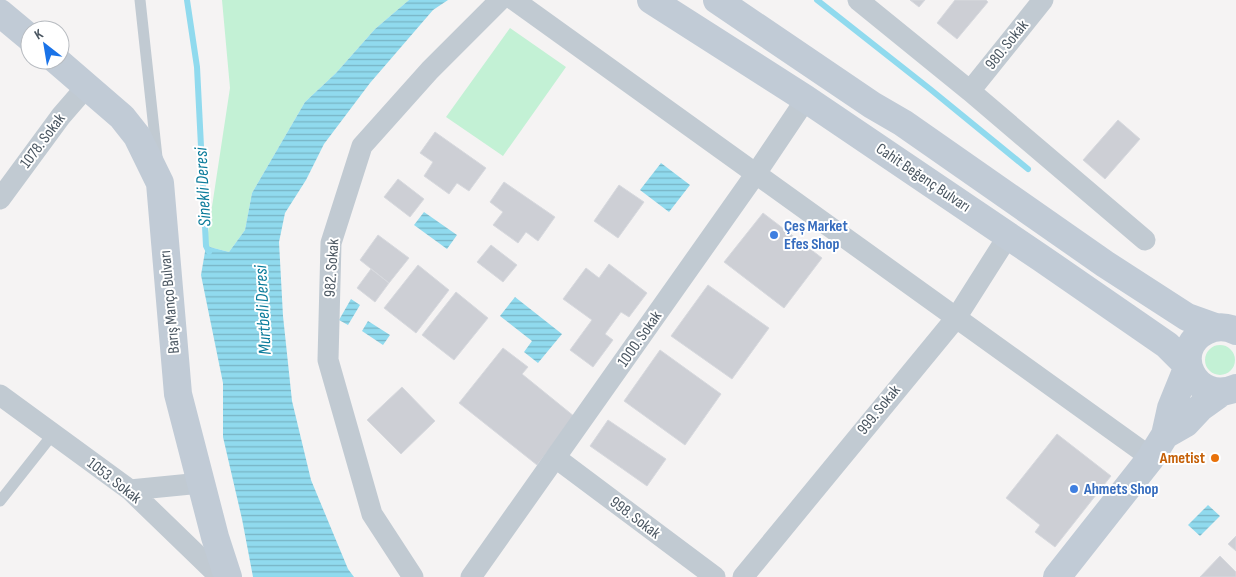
<svg xmlns="http://www.w3.org/2000/svg" width="1236" height="577" font-family="'Sofia Sans Condensed',sans-serif">
	<style>
		.green { fill: #c3f1d5 }
		.water { fill: url(#water-rules) }
		.lines { fill: none; stroke-linecap: round; stroke-linejoin: round }
		.stream { stroke: #90daee; stroke-width: 6 }
		.building { fill: #cdcfd5; stroke: #d7d9de }
		.lane { stroke: #c1cad2; stroke-width: 11 }
		.street { stroke: #c1cad2; stroke-width: 21 }
		.secondary { stroke: #c1cbd6; stroke-width: 28 }
		.shop-dot { fill: #3f7fe0; stroke: #fff; stroke-width: 2 }
		.food-dot { fill: #e8710a; stroke: #fff; stroke-width: 2 }
		.labels { text-anchor: middle; dominant-baseline: central; stroke-width: 4; stroke-linejoin: round; paint-order: stroke }
		.street-label { font-size: 16px; fill: #4a5661; stroke: #fff }
		.shop-label { font-size: 16px; font-weight: bold; fill: #366cbe; stroke: #fff; text-anchor: start }
		.food-label { font-size: 16px; font-weight: bold; fill: #c56008; stroke: #fff; text-anchor: end }
		.water-label { font-size: 18px; font-style: italic; fill: #0c7c9b; stroke: #fff }
	</style>
	<defs>
		<pattern id="water-rules" width="6" height="5" patternUnits="userSpaceOnUse" patternTransform="scale(1.25)"><rect width="6" height="5" fill="#90daee"/><path d="M0 2.5h6" fill="none" stroke="#78b4c4"/></pattern>
	</defs>
	<rect width="100%" height="100%" fill="#f5f3f3"/>
	<path class="green" d="M222 0H409L375 29 336 73 305 102 252 193 245 230 229 252 206 246 230 88Z
		M510 28 566 67 503 156 446 117Z
		M1205 360a15 15 0 1 1 30 0a15 15 0 1 1-30 0Z"/>
	<path class="water" d="M409 0H448L433 10 370 83 324 144 306 180 285 213 279 242 283 316 292 401 311 480 348 569 354 577H253L242 519 223 437V383L201 275 206 246 229 252 245 230 252 193 305 102 336 73 375 29Z
		M661 163 690 185 669 212 640 190Z
		M424 212 457 235 447 249 414 225Z
		M515 297 562 334 538 363 524 352 532 341 500 316Z
		M351 299 360 305 348 325 339 320Z
		M368 321 390 335 383 345 362 331Z
		M1208 505 1220 516 1200 536 1188 525Z"/>
	<g class="lines">
		<path class="stream" d="M187 0 197 67 206 246 209 252
			M817 0 930 89 1028 169"/>
	</g>
	<path class="building" d="M910 0H925L919 7Z
		M955 0H986L988 2 957 39 937 23Z
		M1118 120 1140 139 1105 179 1083 160Z
		M435 132 486 168 469 191 457 183 449 194 424 176 433 162 420 153Z
		M398 179 424 199 410 217 384 197Z
		M504 182 555 217 538 241 526 232 518 243 493 225 503 212 490 202Z
		M619 185 644 202 618 238 594 221Z
		M763 213 822 258 784 308 724 262Z
		M378 235 409 258 389 283 360 260Z
		M491 245 517 265 503 282 477 262Z
		M609 264 647 293 629 317 621 312 605 334 613 340 593 367 570 350 592 320 563 299 586 268 599 278Z
		M418 265 449 290 416 333 384 308Z
		M371 269 389 283 375 302 357 288Z
		M708 285 769 328 732 379 671 336Z
		M456 292 488 318 454 360 422 335Z
		M503 348 528 367 522 374 575 417 537 465 459 403Z
		M660 350 721 394 685 445 624 401Z
		M402 387 435 421 401 454 367 420Z
		M608 420 666 459 647 486 590 446Z
		M1057 434 1111 476 1055 547 1035 532 1040 525 1006 498Z
		M1236 536V551L1228 544Z
		M1220 556 1236 572V577H1200Z"/>
	<g class="lines">
		<path class="lane" d="M140 0 157 157
			M0 501 53 434"/>
		<path class="street" d="M514 0C723 149 930 300 1139 449L1150 459
			M858 0 970 91 1145 240
			M970 91 1043 0
			M0 199 61 116 87 86
			M0 395 130 490 220 577
			M556 458 715 577
			M130 490 201 483
			M413 577 372 514 328 360 331 243 362 146 430 70 500 0
			M471 577 757 172 806 99
			M743 577 956 318 1008 236"/>
		<path class="secondary" d="M651 0 806 99 1041 258 1167 345 1188 366
			M717 0 872 105 903 123 1105 264 1187 317 1215 327
			M0 13 30 38
			M56 60 122 117 137 136 160 183 178 394 215 537 228 577
			M1236 331C1226 326 1216 326 1206 331 1168 350 1195 406 1236 388
			M1165 435 1186 423 1201 407 1222 392
			M1057 577 1150 459 1165 435 1171 408 1188 366"/>
	</g>
	<g class="shop-dot">
		<circle cx="774" cy="235" r="5"/>
		<circle cx="1074" cy="489" r="5"/>
	</g>
	<circle class="food-dot" cx="1215" cy="458" r="5"/>
	<g class="labels">
		<g class="street-label">
			<text transform="translate(1007 45) rotate(-51)">980. Sokak</text>
			<text transform="translate(43 141) rotate(-53)">1078. Sokak</text>
			<text transform="translate(923 178) rotate(34)">Cahit Beğenç Bulvarı</text>
			<text transform="translate(332 268) rotate(-86)">982. Sokak</text>
			<text transform="translate(170 302) rotate(-95)">Barış Manço Bulvarı</text>
			<text transform="translate(640 339) rotate(-55)">1000. Sokak</text>
			<text transform="translate(879 410) rotate(-51)">999. Sokak</text>
			<text transform="translate(114 481) rotate(38)">1053. Sokak</text>
			<text transform="translate(635 518) rotate(37)">998. Sokak</text>
		</g>
		<g class="shop-label">
			<text x="784" y="226">Çeș Market<tspan x="784" dy="18">Efes Shop</tspan></text>
			<text x="1084" y="489">Ahmets Shop</text>
		</g>
		<g class="food-label">
			<text x="1205" y="458">Ametist</text>
		</g>
		<g class="water-label">
			<text transform="translate(203 187) rotate(-93)">Sinekli Deresi</text>
			<text transform="translate(263 310) rotate(-93)">Murtbeli Deresi</text>
		</g>
	</g>
	<g transform="translate(45 45) rotate(329)"><circle r="24" fill="#ffffff" stroke="#b7bbc0"/>
	<path d="M0-4L9 19L0 12L-9 19Z" fill="#1a73e8"/>
	<text y="-8" font-size="14" font-weight="bold" text-anchor="middle" fill="#4a5661">K</text>
	</g>
</svg>
